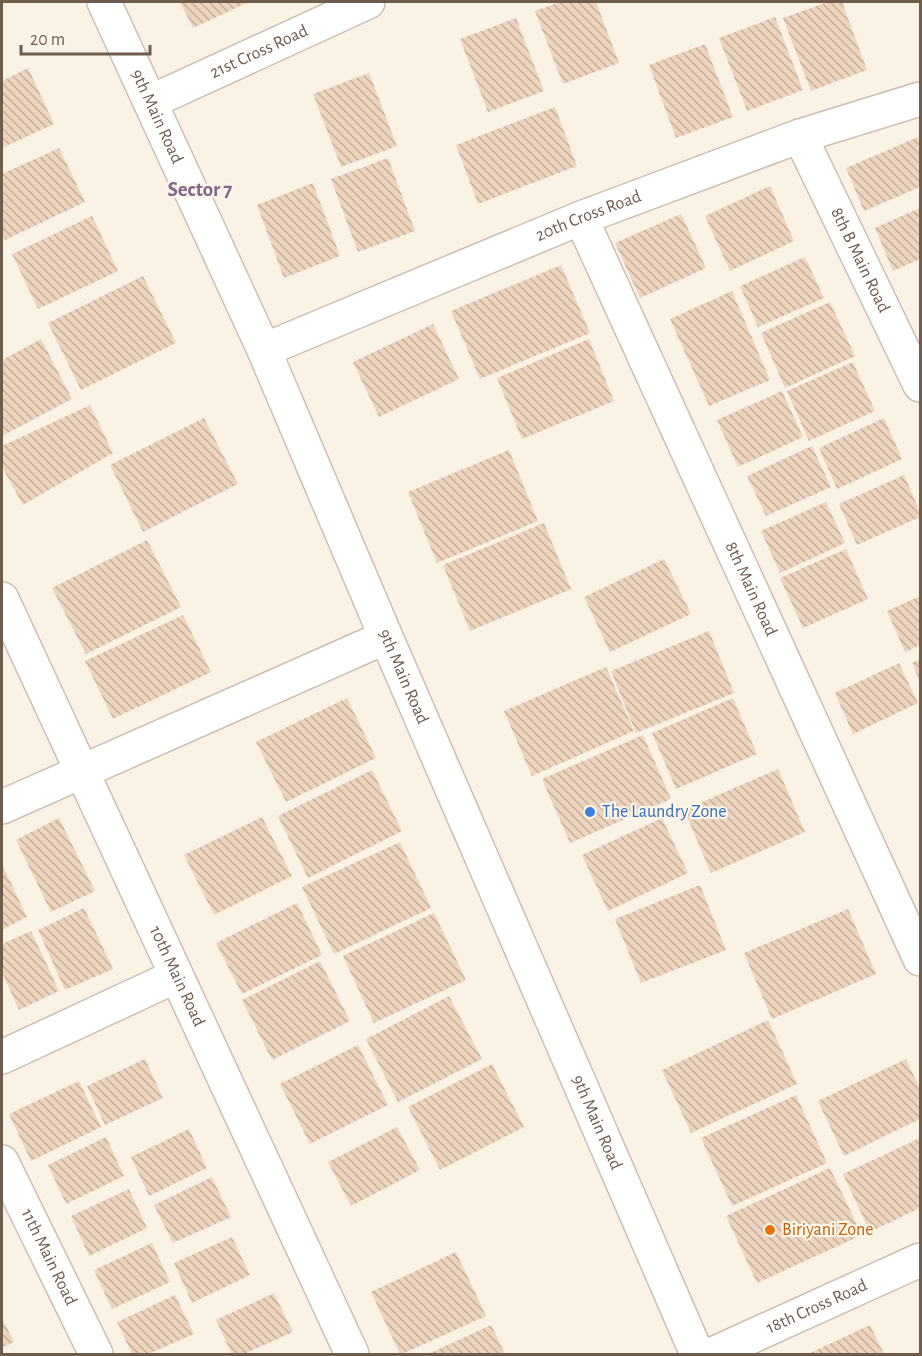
<svg xmlns="http://www.w3.org/2000/svg" width="922" height="1356" font-family="'Alegreya Sans',sans-serif">
	<style>
		.building { fill: url(#building-back-hatch) }
		.lines { fill: none; stroke-linecap: round; stroke-linejoin: round }
		.minor-casing { stroke: #cdbeaf; stroke-width: 36 }
		.minor { stroke: #fff; stroke-width: 33 }
		.shop-dot { fill: #3f7fe0; stroke: #fdf7eb; stroke-width: 2 }
		.food-dot { fill: #e8710a; stroke: #fdf7eb; stroke-width: 2 }
		.labels { text-anchor: middle; dominant-baseline: central; stroke-width: 4.5; stroke-linejoin: round; paint-order: stroke }
		.street-label { font-size: 18px; fill: #705c4d; stroke: #fdf7eb }
		.shop-label { font-size: 18px; fill: #366cbe; stroke: #fdf7eb; text-anchor: start }
		.food-label { font-size: 18px; fill: #c56008; stroke: #fdf7eb; text-anchor: start }
		.quarter-label { font-size: 21px; font-weight: bold; fill: #82658c; stroke: #fdf7eb }
	</style>
	<defs>
		<pattern id="building-back-hatch" width="6" height="6" patternUnits="userSpaceOnUse" patternTransform="scale(1.5)"><rect width="6" height="6" fill="#edd4bf"/><path d="M-1 5l2 2M0 0l6 6M5-1l2 2" fill="none" stroke="#c4af9d"/></pattern>
	</defs>
	<rect width="100%" height="100%" fill="#faf3e5"/>
	<path class="building" d="M180 2H249L193 28Z
		M560 2H596L619 63 563 84 535 11Z
		M828 2H842L867 70 811 91 783 18Z
		M775 17 803 90 747 111 719 38Z
		M516 18 544 91 488 112 460 39Z
		M705 44 733 117 676 138 649 65Z
		M28 68 54 124 2 148V81Z
		M369 73 397 146 341 167 313 94Z
		M555 107 577 166 478 204 456 145Z
		M918 137 920 144V187L864 211 846 168Z
		M59 148 85 202 5 240 2 234V174Z
		M388 158 415 231 358 252 331 179Z
		M313 183 340 256 284 278 257 205Z
		M770 186 794 241 730 271 705 216Z
		M920 208V259L893 271 875 228Z
		M681 214 706 268 640 298 615 243Z
		M92 216 118 271 38 309 12 254Z
		M805 257 824 298 758 327 740 286Z
		M561 265 590 333 480 379 451 311Z
		M143 276 176 343 81 390 48 323Z
		M732 291 770 380 709 406 670 319Z
		M830 302 855 356 785 388 761 333Z
		M433 324 459 379 379 417 353 362Z
		M41 339 72 399 2 436V360Z
		M589 339 614 401 522 439 497 378Z
		M853 362 875 411 809 441 787 391Z
		M782 391 803 437 738 467 717 420Z
		M90 405 113 453 23 505 2 467V446Z
		M204 418 238 484 143 532 110 465Z
		M884 418 902 459 837 489 819 448Z
		M812 446 831 487 766 516 747 476Z
		M509 450 538 521 437 563 408 492Z
		M904 475 920 512V517L857 545 839 504Z
		M826 502 845 543 780 573 761 531Z
		M544 523 571 589 470 631 443 565Z
		M147 540 181 607 86 654 52 588Z
		M846 549 868 599 803 628 780 578Z
		M664 559 691 614 610 652 584 597Z
		M920 596V645L905 652 887 611Z
		M183 615 211 672 113 719 85 661Z
		M709 631 734 693 636 733 611 671Z
		M920 659V682L912 663Z
		M899 663 918 703 853 734 835 693Z
		M606 667 634 731 532 776 504 711Z
		M347 698 376 758 286 802 256 742Z
		M733 698 757 754 676 789 652 733Z
		M643 735 671 799 570 843 542 779Z
		M778 769 805 832 711 873 684 810Z
		M372 770 402 831 308 878 278 816Z
		M262 817 292 876 214 915 184 855Z
		M59 818 95 891 51 912 16 840Z
		M662 818 688 873 608 911 582 855Z
		M400 842 431 908 334 954 302 887Z
		M2 864 27 917 2 930Z
		M700 885 726 950 641 983 615 919Z
		M297 903 322 955 242 994 216 943Z
		M84 908 113 969 65 990 38 930Z
		M848 909 876 974 772 1019 744 953Z
		M434 913 466 980 374 1023 343 956Z
		M31 931 59 991 19 1010 2 972V944Z
		M320 961 350 1021 272 1060 242 1000Z
		M449 996 482 1059 398 1102 366 1039Z
		M768 1020 797 1084 691 1133 662 1070Z
		M358 1045 388 1105 310 1144 280 1084Z
		M145 1059 163 1098 105 1125 87 1086Z
		M906 1059 920 1089V1119L844 1156 818 1101Z
		M492 1064 524 1127 440 1170 408 1107Z
		M79 1081 101 1127 31 1161 9 1114Z
		M796 1095 827 1163 732 1206 701 1138Z
		M397 1127 420 1170 351 1206 328 1162Z
		M189 1129 207 1168 149 1196 131 1157Z
		M106 1137 124 1176 66 1204 48 1165Z
		M920 1138V1208L870 1232 843 1174Z
		M830 1168 862 1235 757 1283 726 1216Z
		M212 1177 231 1217 173 1243 154 1205Z
		M129 1189 147 1228 89 1256 71 1216Z
		M232 1237 250 1275 192 1303 174 1263Z
		M152 1243 170 1282 112 1309 94 1270Z
		M456 1252 486 1316 402 1354H400L371 1292Z
		M274 1293 293 1332 244 1354H232L216 1320Z
		M175 1295 194 1334 148 1354H132L117 1322Z
		M2 1318 14 1342 2 1348Z
		M491 1325 505 1354H428Z
		M870 1325 884 1354H808Z"/>
	<g class="lines">
		<defs>
			<g id="minor">
				<path id="s1" d="M104 2 264 350 386 637 697 1354"/>
				<path id="s2" d="M150 102 368 2"/>
				<path id="s3" d="M800 136 920 385"/>
				<path id="s4" d="M581 218 920 959"/>
				<path id="s5" d="M264 350 581 218 800 136 920 99"/>
				<path id="s6" d="M2 599 352 1354"/>
				<path d="M2 807 386 637"/>
				<path d="M2 1057 176 976"/>
				<path id="s7" d="M2 1162 96 1354"/>
				<path id="s8" d="M713 1354 920 1260"/>
			</g>
		</defs>
		<use href="#minor" class="minor-casing"/>
		<use href="#minor" class="minor"/>
	</g>
	<circle class="shop-dot" cx="590" cy="812" r="6"/>
	<circle class="food-dot" cx="770" cy="1230" r="6"/>
	<g class="labels">
		<g class="street-label">
			<text stroke="none"><textPath href="#s2" startOffset="120">21st Cross Road</textPath></text>
			<text stroke="none"><textPath href="#s1" startOffset="126">9th Main Road</textPath></text>
			<text stroke="none"><textPath href="#s5" startOffset="351">20th Cross Road</textPath></text>
			<text stroke="none"><textPath href="#s3" startOffset="138">8th B Main Road</textPath></text>
			<text stroke="none"><textPath href="#s4" startOffset="408">8th Main Road</textPath></text>
			<text stroke="none"><textPath href="#s1" startOffset="738">9th Main Road</textPath></text>
			<text stroke="none"><textPath href="#s6" startOffset="416">10th Main Road</textPath></text>
			<text stroke="none"><textPath href="#s1" startOffset="1224">9th Main Road</textPath></text>
			<text stroke="none"><textPath href="#s7" startOffset="106">11th Main Road</textPath></text>
			<text stroke="none"><textPath href="#s8" startOffset="114">18th Cross Road</textPath></text>
		</g>
		<g class="shop-label">
			<text x="602" y="812">The Laundry Zone</text>
		</g>
		<g class="food-label">
			<text x="782" y="1230">Biriyani Zone</text>
		</g>
		<g class="quarter-label">
			<text x="200" y="189">Sector 7</text>
		</g>
	</g>
	<rect width="922" height="1356" fill="none" stroke="#705c4d" stroke-width="6"/>
	<path d="M21 45v9h129v-9" fill="none" stroke="#705c4d" stroke-width="3"/>
	<text x="30" y="45" font-size="18" fill="#705c4d" stroke="#fdf7eb" stroke-width="4.5" paint-order="stroke">20 m</text>
</svg>
